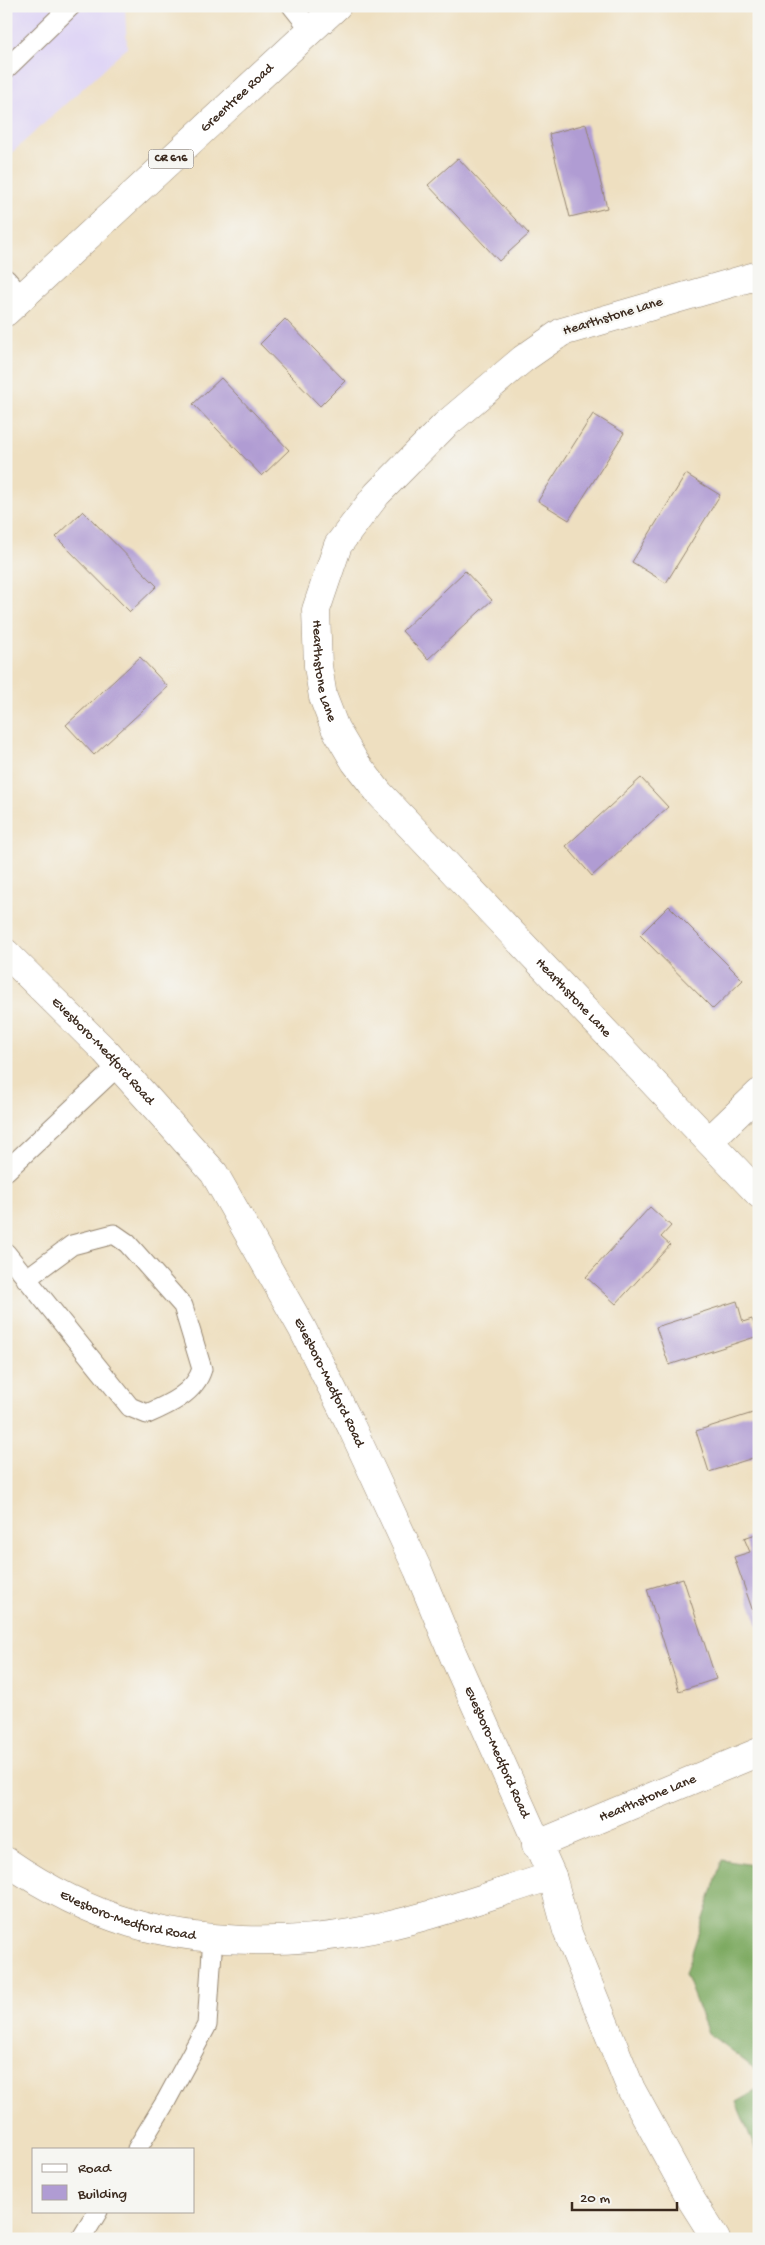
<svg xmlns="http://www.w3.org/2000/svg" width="765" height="2245" font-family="'Gochi Hand',sans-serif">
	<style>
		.built { fill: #dfd5f5 }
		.forest { fill: #7eaa62; stroke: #5c6a40 }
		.building { fill: #b09cd3 }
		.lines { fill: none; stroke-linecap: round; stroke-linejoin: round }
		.service-casing { stroke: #94846f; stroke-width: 21 }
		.minor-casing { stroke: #94846f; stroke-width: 29 }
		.tertiary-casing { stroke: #94846f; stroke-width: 29 }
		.primary-casing { stroke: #94846f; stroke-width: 29 }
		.service { stroke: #fff; stroke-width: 19 }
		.minor { stroke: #fff; stroke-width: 28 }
		.tertiary { stroke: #fff; stroke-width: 28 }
		.primary { stroke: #fff; stroke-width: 28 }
		.labels { text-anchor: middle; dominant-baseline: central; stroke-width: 4.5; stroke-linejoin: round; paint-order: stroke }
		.shield { fill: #f6f6f2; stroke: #73675e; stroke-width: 1 }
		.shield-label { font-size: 12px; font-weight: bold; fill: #3b2a1e }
		.street-label { font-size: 14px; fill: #3b2a1e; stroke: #f6f6f2 }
	</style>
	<rect width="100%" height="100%" fill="#f6f6f2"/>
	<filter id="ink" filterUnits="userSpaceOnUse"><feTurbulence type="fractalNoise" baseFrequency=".02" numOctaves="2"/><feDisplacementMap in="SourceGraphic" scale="10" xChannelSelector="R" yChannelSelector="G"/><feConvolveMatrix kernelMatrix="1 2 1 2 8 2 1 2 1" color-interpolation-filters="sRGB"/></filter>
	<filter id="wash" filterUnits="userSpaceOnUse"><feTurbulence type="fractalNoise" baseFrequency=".0096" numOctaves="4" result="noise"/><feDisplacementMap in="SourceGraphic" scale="20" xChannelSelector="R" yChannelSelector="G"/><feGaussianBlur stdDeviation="1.12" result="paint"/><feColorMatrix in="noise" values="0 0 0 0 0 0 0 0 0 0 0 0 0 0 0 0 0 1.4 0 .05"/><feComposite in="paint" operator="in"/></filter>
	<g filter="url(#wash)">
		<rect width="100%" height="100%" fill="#eedfc0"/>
		<path class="built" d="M6 6H125L127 48 6 158Z"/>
		<path class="forest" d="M722 1860 759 1866V2072L708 2033 685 1974Z
			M759 2089V2158L736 2102Z"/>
		<g id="blocks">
			<path class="building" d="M586 124 607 208 570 217 549 134Z
				M458 158 529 234 499 261 428 185Z
				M285 319 345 381 320 406 260 344Z
				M221 378 289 450 262 476 193 404Z
				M593 414 624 433 569 520 538 501Z
				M686 474 720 495 666 583 632 562Z
				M83 511 157 586 130 612 56 537Z
				M465 571 492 600 428 659 402 631Z
				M140 657 168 687 94 755 66 725Z
				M641 778 668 807 592 876 566 846Z
				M669 906 743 980 713 1009 640 935Z
				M650 1207 671 1226 661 1237 670 1245 616 1304 586 1277Z
				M737 1301 743 1322 752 1319 758 1336 669 1365 656 1327Z
				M759 1411V1456L709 1472 696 1431Z
				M759 1533V1626H758L734 1557 750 1552 744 1538Z
				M683 1578 716 1679 679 1691 647 1589Z"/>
		</g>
	</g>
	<g filter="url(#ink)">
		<use href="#blocks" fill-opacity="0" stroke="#94846f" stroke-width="1"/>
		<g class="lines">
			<defs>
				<path id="service" d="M292 6 311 30
					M6 69 71 6
					M6 279 22 297
					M6 1171 118 1066
					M6 1253 130 1407 147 1414C168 1405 195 1393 202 1369L183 1306 127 1243 114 1234 72 1245 26 1279
					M137 2149 166 2101 207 2025 213 1937
					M81 2239 98 2211"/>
				<g id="minor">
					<path id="s1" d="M759 275 562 332 523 359 445 425 377 494 338 545 316 610 318 666 323 697 335 728 355 762 380 794 759 1194"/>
					<path d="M709 1141 759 1093"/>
					<path id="s2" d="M536 1845 759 1752"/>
					<path id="s3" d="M6 1861C44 1887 87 1910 131 1923 199 1943 286 1945 356 1932 422 1921 487 1896 552 1876"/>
				</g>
				<g id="tertiary">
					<path id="s4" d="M6 953 105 1051 214 1173 302 1328 352 1428 418 1570 454 1657 552 1876 567 1931 631 2089 692 2201 716 2239"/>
				</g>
				<g id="primary">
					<path id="s5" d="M6 312 337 6"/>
				</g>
			</defs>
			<use href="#service" class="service-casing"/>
			<use href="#minor" class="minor-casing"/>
			<use href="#tertiary" class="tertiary-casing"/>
			<use href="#primary" class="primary-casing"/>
			<use href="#service" class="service"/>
			<use href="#minor" class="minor"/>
			<use href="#tertiary" class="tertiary"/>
			<use href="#primary" class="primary"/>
		</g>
	</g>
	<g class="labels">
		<rect class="shield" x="148.5" y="149.5" width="45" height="19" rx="4"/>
		<g class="shield-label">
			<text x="171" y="159">CR 616</text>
		</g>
		<g class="street-label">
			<text stroke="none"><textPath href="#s5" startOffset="315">Greentree Road</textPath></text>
			<text transform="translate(613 317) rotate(-17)">Hearthstone Lane</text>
			<text stroke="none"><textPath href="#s1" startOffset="646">Hearthstone Lane</textPath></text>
			<text stroke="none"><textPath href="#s1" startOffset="1066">Hearthstone Lane</textPath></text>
			<text stroke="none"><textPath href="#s4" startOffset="138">Evesboro-Medford Road</textPath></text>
			<text stroke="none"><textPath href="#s4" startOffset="542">Evesboro-Medford Road</textPath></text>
			<text stroke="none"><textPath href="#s4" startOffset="948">Evesboro-Medford Road</textPath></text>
			<text stroke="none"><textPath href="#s2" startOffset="121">Hearthstone Lane</textPath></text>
			<text stroke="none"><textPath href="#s3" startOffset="135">Evesboro-Medford Road</textPath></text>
		</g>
	</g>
	<rect width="765" height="2245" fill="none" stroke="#f6f6f2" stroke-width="25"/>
	<rect x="32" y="2148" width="162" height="65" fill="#f6f6f2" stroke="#aba49d"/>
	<rect x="42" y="2164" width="25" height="8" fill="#ffffff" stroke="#aba49d"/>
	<text x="78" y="2172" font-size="15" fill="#3b2a1e">Road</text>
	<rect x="42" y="2185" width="25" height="15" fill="#b09cd3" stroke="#aba49d"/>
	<text x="78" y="2198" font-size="15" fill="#3b2a1e">Building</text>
	<path d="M572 2202v8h105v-8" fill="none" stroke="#3b2a1e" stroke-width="2.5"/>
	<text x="580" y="2202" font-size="15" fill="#3b2a1e" stroke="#f6f6f2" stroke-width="4" paint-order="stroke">20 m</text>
</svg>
